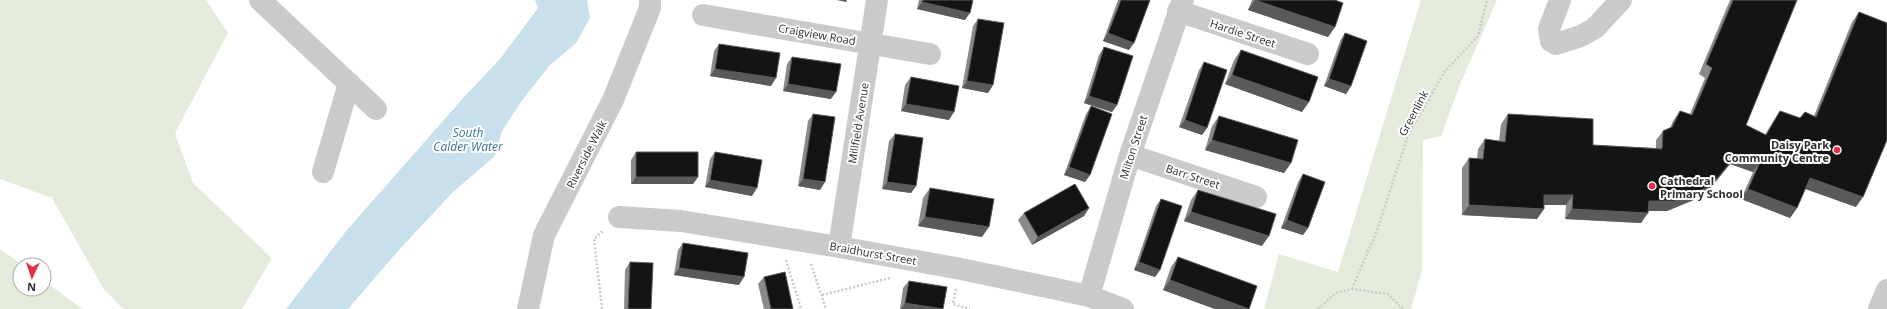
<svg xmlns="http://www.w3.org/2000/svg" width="1887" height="309" font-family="'Open Sans',sans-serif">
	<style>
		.green { fill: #e5ebdb }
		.water { fill: #c7e0eb }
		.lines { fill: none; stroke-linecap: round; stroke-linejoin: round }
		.path { stroke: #cacaca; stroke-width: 2.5; stroke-dasharray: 2 2; stroke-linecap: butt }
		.minor { stroke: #cacaca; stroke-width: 22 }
		.wall { fill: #8a8a8a }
		.shaded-wall { fill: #5a5a5a }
		.building { fill: #141414; stroke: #5a5a5a }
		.poi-dot { fill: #e52f4a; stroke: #fff; stroke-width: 1.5 }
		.labels { text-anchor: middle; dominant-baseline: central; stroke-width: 4; stroke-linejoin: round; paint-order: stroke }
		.street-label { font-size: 11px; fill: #2d2d2d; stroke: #fff }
		.poi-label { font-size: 11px; font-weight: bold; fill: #2d2d2d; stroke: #fff; text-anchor: end }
		.water-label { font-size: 12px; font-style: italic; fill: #3b758f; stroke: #fff }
	</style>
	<rect width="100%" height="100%" fill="#fff"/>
	<path class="green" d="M0 0H206L228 33 175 133 193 183 272 258 242 309H123L103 288 52 198 0 179Z
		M1421 0H1497L1459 87 1441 136 1423 140 1422 271 1411 309H1264L1279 254 1338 272Z
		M0 249 23 265H20V289H44V281L83 309H0Z"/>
	<path class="water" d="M535 0H587L590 18 576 43 549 66 521 102 502 131 495 156 453 192 398 251 348 309H286L347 230 464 97 500 59 538 8Z"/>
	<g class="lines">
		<path class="path" d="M786 260 801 309
			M811 264 826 309
			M956 289 953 304 970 309
			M1352 289 1378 228 1408 135 1445 71 1478 36 1487 0
			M822 295 890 278
			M602 309 594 239 604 230
			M1318 309 1336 293 1352 289 1388 294 1403 309"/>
		<path class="minor" d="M260 0 376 109
			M1560 0 1549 29 1551 41 1556 44 1581 36 1595 28 1621 0
			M1178 11 1308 54
			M703 15 930 54
			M1130 155 1256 197
			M323 172 349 83
			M619 217 681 221 839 247 961 269 1089 296 1123 309
			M839 247 877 0
			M1089 296 1130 155 1183 0
			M528 309 544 235 613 100 650 8V0
			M1879 309 1887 290"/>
	</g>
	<path class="wall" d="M919 0H973L965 20 917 9Z
		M1118 0H1150L1129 50 1103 41Z
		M1252 0H1335V27L1328 37 1248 10Z
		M1730 0H1797L1746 125 1765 135 1774 120 1780 111 1800 118 1814 116 1852 22 1859 12 1856 207 1805 189 1797 208 1790 218 1741 199 1753 172 1730 164 1713 185 1701 197 1667 211H1648L1641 223 1565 219 1566 205H1544V209L1537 219 1462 215V168L1469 158 1477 159 1478 149 1485 139 1499 141 1501 124 1508 114 1593 145 1656 148V140L1663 131 1670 128 1673 121 1680 111 1690 114 1705 78 1699 74Z
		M978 19 993 85 988 93 962 88 973 26Z
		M1345 33 1351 86 1346 94 1324 86 1340 41Z
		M719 44 771 86 710 76 714 51Z
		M1104 47 1117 105 1112 112 1084 103 1099 55Z
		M1241 50 1302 112 1225 84 1234 60Z
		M792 57 831 99 783 91 787 64Z
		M1204 62 1207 128 1202 135 1179 127 1199 70Z
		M911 77 949 120 901 111 905 85Z
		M1091 106 1090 175 1085 182 1064 175 1086 114Z
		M813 114 820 190 798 186 808 121Z
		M1219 116 1291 163 1284 173 1205 150 1212 126Z
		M895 134 916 186 911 193 882 189 889 141Z
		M636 152 698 177 693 184H631V160Z
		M715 152 752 196 705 187 710 159Z
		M1303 174 1308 228 1303 235 1281 228 1298 182Z
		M930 188 982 237 918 226 923 198Z
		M1198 190 1262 246 1184 221 1191 200Z
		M1161 199 1160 270 1155 277 1134 270 1156 206Z
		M1089 208 1084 216 1032 245 1018 220 1024 213Z
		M683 243 739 285 674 275 678 250Z
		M1178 257 1257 286 1249 309H1215L1163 290 1171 267Z
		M630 262 651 309H624L625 270Z
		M764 277 793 309H764L758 284Z
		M909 281 943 309H900L903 288Z"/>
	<path class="shaded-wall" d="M837 0H847L846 2Z
		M1255 0 1335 27 1328 37 1248 10Z
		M922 2 970 13 965 20 917 9Z
		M1108 33 1134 43 1129 50 1103 41Z
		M715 69 776 78 771 86 710 76Z
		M1232 75 1309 102 1302 112 1225 84Z
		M1329 79 1351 86 1346 94 1324 86Z
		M967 81 993 85 988 93 962 88Z
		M788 84 836 92 831 99 783 91Z
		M1089 96 1117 105 1112 112 1084 103Z
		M906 104 954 112 949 120 901 111Z
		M1185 120 1207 128 1202 135 1179 127Z
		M1212 140 1291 163 1284 173 1205 150Z
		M1737 154 1760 162 1753 172 1730 164 1713 185 1701 197 1667 211H1642L1649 201Z
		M1069 167 1090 175 1085 182 1064 175Z
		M636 177H698L693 184H631Z
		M1810 178 1863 197 1856 207 1803 188Z
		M803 179 825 182 820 190 798 186Z
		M710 180 757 188 752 196 705 187Z
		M887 182 916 186 911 193 882 189Z
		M1748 189 1797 208 1790 218 1741 199Z
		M1544 195H1573L1566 205H1537Z
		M1469 205 1544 209 1537 219 1462 215Z
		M1089 208 1084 216 1032 245 1038 237Z
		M1572 209 1648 213 1641 223 1565 219Z
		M1191 212 1269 236 1262 246 1184 221Z
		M925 217 989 227 982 237 918 226Z
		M1287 220 1308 228 1303 235 1281 228Z
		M1139 262 1160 270 1155 277 1134 270Z
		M679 268 744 277 739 285 674 275Z
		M1170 280 1249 309H1215L1163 290Z
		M905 303 941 309H901Z"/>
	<path class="building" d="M923 0H973L970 13 922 2Z
		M1121 0H1150L1134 43 1108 33Z
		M1255 0H1335L1343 3 1335 27Z
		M1733 0H1797L1746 125 1766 135 1780 111 1800 118 1805 112 1816 117 1859 12 1887 23V140L1863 197 1810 178 1797 208 1748 189 1760 162 1737 154 1720 175 1708 187 1674 201H1649L1648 213 1572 209 1573 195H1544V209L1469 205V158L1483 159 1485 139 1505 142 1508 114 1593 119V145L1662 149 1663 131 1672 127 1680 111 1692 115 1712 68 1706 64Z
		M978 19 1004 23 993 85 967 81Z
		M1345 33 1367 41 1351 86 1329 79Z
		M719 44 780 53 776 78 715 69Z
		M1104 47 1133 56 1117 105 1089 96Z
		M1241 50 1318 77 1309 102 1232 75Z
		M792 57 841 64 836 92 788 84Z
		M1204 62 1227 70 1207 128 1185 120Z
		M911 77 959 86 954 112 906 104Z
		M1091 106 1112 114 1090 175 1069 167Z
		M813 114 835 117 825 182 803 179Z
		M1219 116 1298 140 1291 163 1212 140Z
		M895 134 923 138 916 186 887 182Z
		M636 152H698V177H636Z
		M715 152 762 160 757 188 710 180Z
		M1303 174 1325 182 1308 228 1287 220Z
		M1075 184 1089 208 1038 237 1024 213Z
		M930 188 994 199 989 227 925 217Z
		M1198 190 1276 214 1269 236 1191 212Z
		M1161 199 1182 206 1160 270 1139 262Z
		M683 243 748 253 744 277 679 268Z
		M1178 257 1257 286 1249 309 1170 280Z
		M630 262 653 263 651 309H628Z
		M785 272 793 309H771L764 277Z
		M909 281 947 287 943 309 905 303Z"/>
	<g class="poi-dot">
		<circle cx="1837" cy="150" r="4"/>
		<circle cx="1652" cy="186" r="4"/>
	</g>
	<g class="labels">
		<g class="street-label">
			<text transform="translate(1243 33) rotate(18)">Hardie Street</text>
			<text transform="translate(817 34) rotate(10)">Craigview Road</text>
			<text transform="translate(1413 113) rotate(-62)">Greenlink</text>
			<text transform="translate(858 123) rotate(-81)">Millfield Avenue</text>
			<text transform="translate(1133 147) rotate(-72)">Milton Street</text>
			<text transform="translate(586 154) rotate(-63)">Riverside Walk</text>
			<text transform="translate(1193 176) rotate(18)">Barr Street</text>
			<text transform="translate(873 253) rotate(10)">Braidhurst Street</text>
		</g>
		<g class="poi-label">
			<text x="1829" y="144">Daisy Park<tspan x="1829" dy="13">Community Centre</tspan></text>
			<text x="1660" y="180" text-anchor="start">Cathedral<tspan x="1660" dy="13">Primary School</tspan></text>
		</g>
		<g class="water-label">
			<text x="468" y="132">South<tspan x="468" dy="14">Calder Water</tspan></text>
		</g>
	</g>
	<g transform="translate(32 277) rotate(183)"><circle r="19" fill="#ffffff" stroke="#ababab"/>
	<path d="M0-3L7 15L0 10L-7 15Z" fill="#e52f4a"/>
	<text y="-6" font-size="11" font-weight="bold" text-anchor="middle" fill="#2d2d2d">N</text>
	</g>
</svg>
